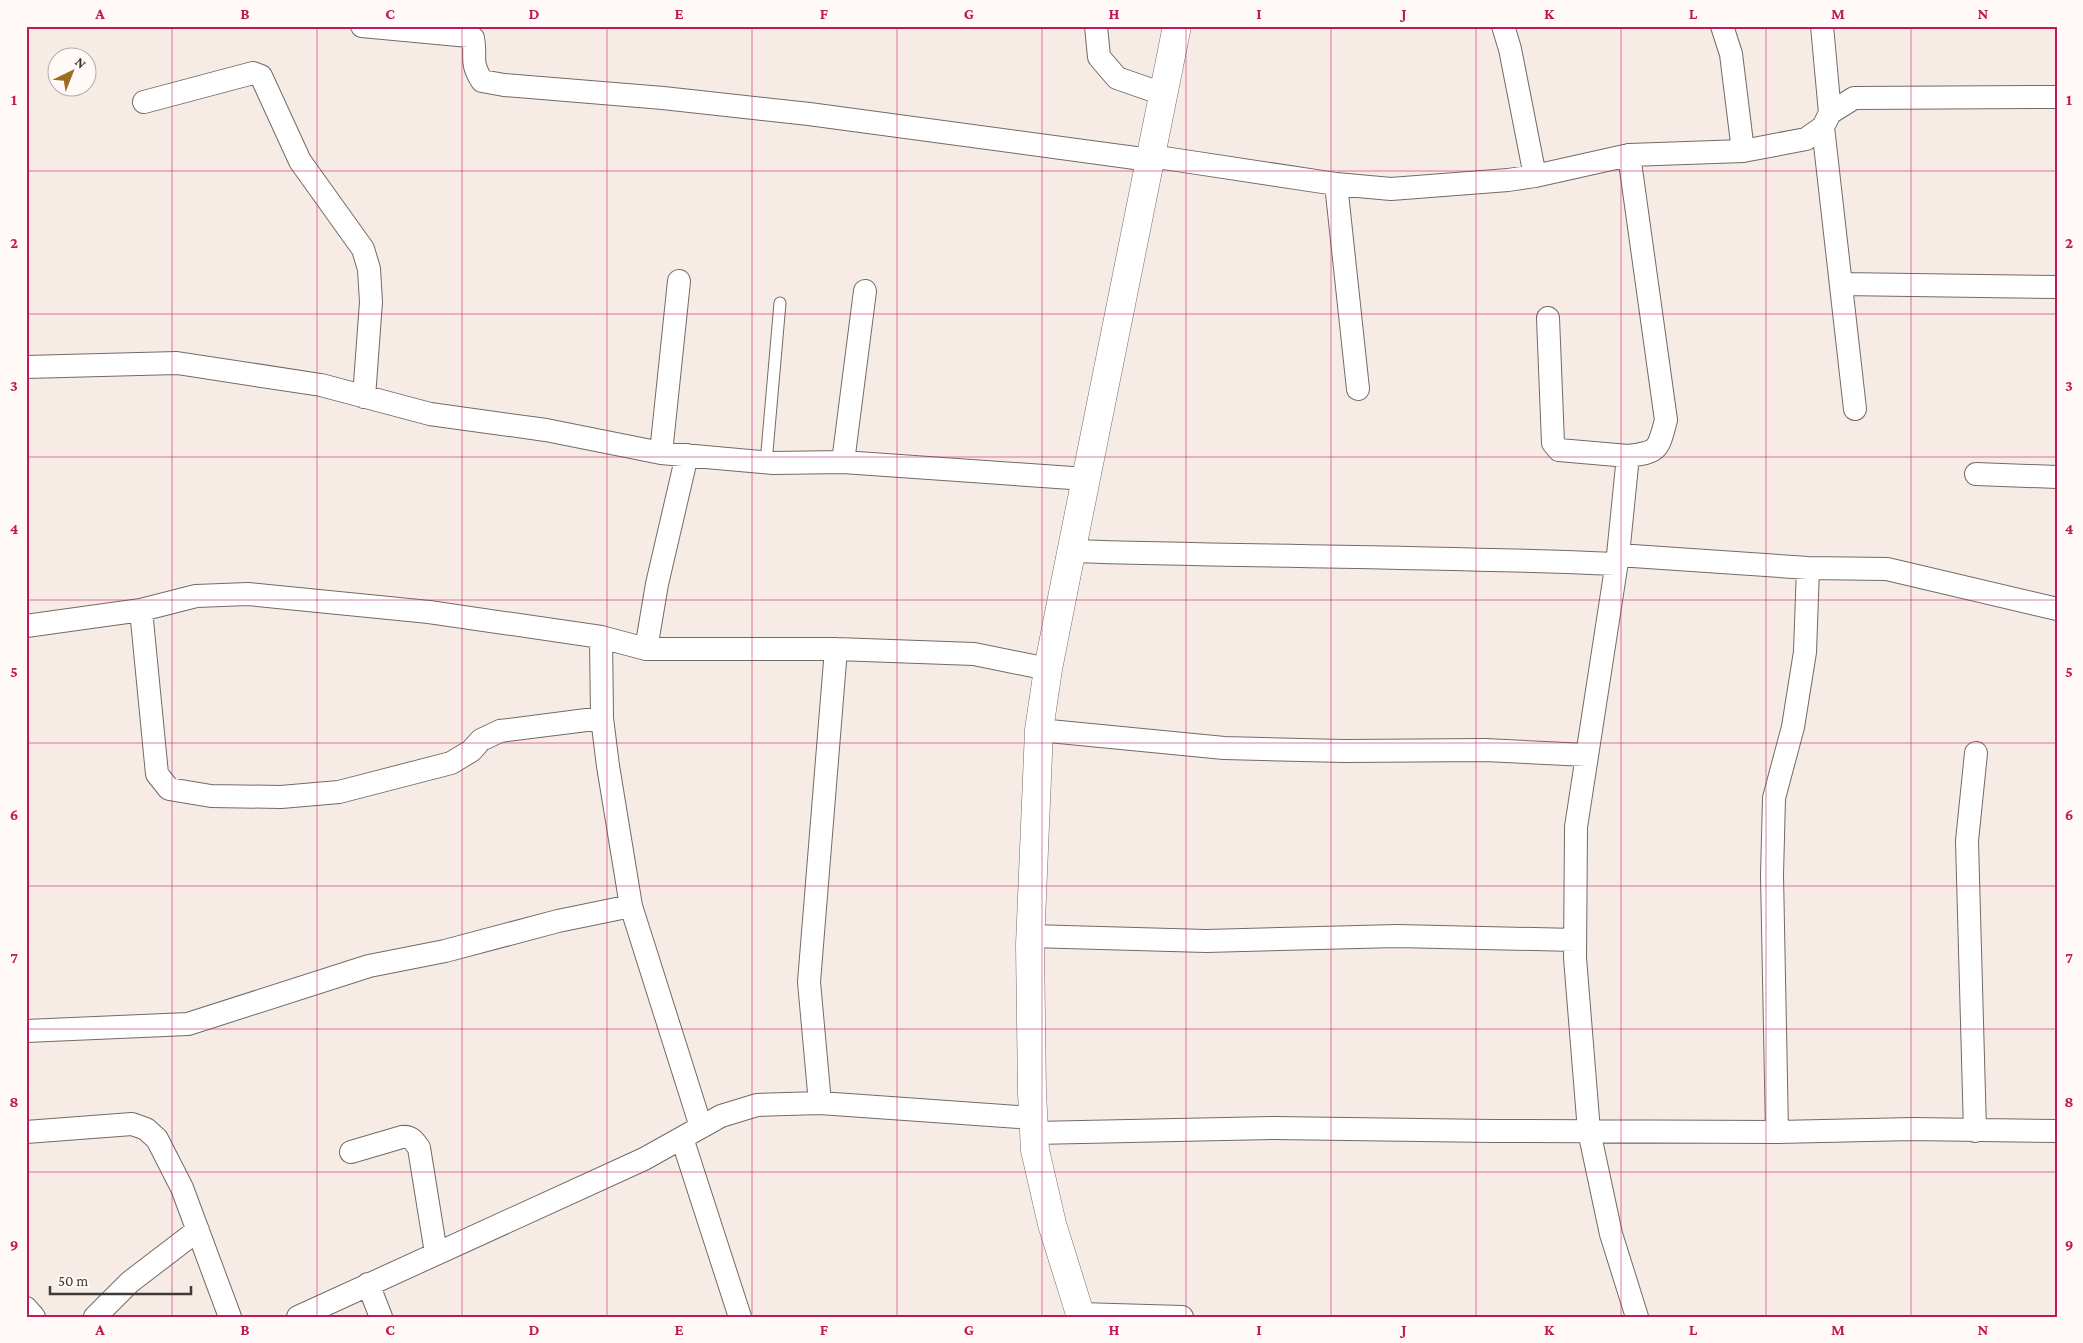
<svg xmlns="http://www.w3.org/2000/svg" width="2083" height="1343" font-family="'Crimson Pro',serif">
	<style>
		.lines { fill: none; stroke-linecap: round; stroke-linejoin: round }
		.service-casing { stroke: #746a64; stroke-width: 13 }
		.minor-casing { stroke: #746a64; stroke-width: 24 }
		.tertiary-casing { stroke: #746a64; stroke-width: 29 }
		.service { stroke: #fff; stroke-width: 11 }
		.minor { stroke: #fff; stroke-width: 22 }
		.tertiary { stroke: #fff; stroke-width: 28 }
		.grid { fill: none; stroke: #c2185b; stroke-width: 1; stroke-opacity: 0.55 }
		.neatline { fill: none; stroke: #c2185b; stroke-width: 2 }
		.grid-label { font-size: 16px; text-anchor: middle; font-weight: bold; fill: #c2185b }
	</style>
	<rect width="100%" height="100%" fill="#f7ebe5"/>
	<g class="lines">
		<defs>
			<path id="service" d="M766 463 780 303"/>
			<path id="minor" d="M362 26 469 36 473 38C477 58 469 60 482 81L504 85 663 98 809 114 1150 160
				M1096 26 1099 57 1117 78 1163 94
				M1503 26 1510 49 1535 176
				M1722 26 1731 54 1743 151
				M1822 26 1830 113
				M144 102 253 73 261 76 300 161 363 249 369 269 371 302 364 397
				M1823 127 1855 409
				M1629 155 1666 420C1658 450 1659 452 1628 456L1618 555 1576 827 1575 958 1589 1131 1611 1234 1637 1317
				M1151 156 1336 184 1391 189 1508 180 1535 176 1629 155 1743 151 1806 139 1823 127 1830 113 1854 98 2057 97
				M1336 184 1358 389
				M1841 284 2057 287
				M1548 318 1553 443 1559 450 1628 456
				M26 367 177 363 321 385 430 414 546 430 661 453 773 463 843 462 1086 479
				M661 453 679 281
				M843 462 865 291
				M1976 474 2057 477
				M1071 551C1253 557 1435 556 1616 564
				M1618 555 1808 568 1887 569 2057 609
				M141 610 157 774 169 789 211 796 281 797 339 792 451 763 471 751 481 740 500 731 602 718
				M26 626 141 610 196 596 248 594 429 612 601 637 646 649H836L974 654 1048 669
				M601 637 602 718 608 766 631 906 701 1127
				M646 649 657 584 687 455
				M1039 730 1224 748 1344 751 1485 750 1587 755
				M1030 936 1206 941 1397 936 1575 940
				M26 1031 188 1024 369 966 445 951 558 921 631 906
				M820 1103 809 982 836 649
				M1975 1131 1967 841 1976 753
				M26 1132 132 1124 146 1129 157 1139 182 1188 230 1317
				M1777 1132 1772 875 1774 798 1793 727 1805 652 1808 568
				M1034 1133 1274 1128 1493 1131 1777 1132 1913 1129 2057 1131
				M682 1138 740 1317
				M351 1152 402 1137C411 1136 414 1141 419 1148L436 1253
				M368 1284 381 1317
				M26 1308 34 1317
				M1080 1314 1182 1317
				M95 1317 130 1282 198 1230
				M298 1317 644 1159 721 1116 757 1105 820 1103 1033 1118"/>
			<path id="tertiary" d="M1081 1317 1052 1224 1035 1150 1032 1093 1030 945 1039 730 1048 669 1065 583 1177 26"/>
		</defs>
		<use href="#service" class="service-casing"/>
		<use href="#minor" class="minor-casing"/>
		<use href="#tertiary" class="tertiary-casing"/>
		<use href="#service" class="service"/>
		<use href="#minor" class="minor"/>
		<use href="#tertiary" class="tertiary"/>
	</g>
	<path class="grid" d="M172 26V1317M317 26V1317M462 26V1317M607 26V1317M752 26V1317M897 26V1317M1042 26V1317M1186 26V1317M1331 26V1317M1476 26V1317M1621 26V1317M1766 26V1317M1911 26V1317M26 171H2057M26 314H2057M26 457H2057M26 600H2057M26 743H2057M26 886H2057M26 1029H2057M26 1172H2057"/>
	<rect width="2083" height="1343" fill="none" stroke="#fffaf7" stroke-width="55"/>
	<g transform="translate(72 72) rotate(43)"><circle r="24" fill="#fffaf7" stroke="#b2adaa"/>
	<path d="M0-4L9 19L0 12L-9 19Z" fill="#9e6d21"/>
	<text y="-8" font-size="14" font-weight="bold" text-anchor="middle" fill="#3e3a37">N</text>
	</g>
	<path d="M50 1286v8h141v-8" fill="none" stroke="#3e3a37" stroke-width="2.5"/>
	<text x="58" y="1286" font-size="15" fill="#3e3a37" stroke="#fffaf7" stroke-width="4" paint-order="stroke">50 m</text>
	<rect x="28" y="28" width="2028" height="1288" class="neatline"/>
	<g class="grid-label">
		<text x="100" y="19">A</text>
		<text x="245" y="19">B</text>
		<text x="390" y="19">C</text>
		<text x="534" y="19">D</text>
		<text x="679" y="19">E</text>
		<text x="824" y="19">F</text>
		<text x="969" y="19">G</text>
		<text x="1114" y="19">H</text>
		<text x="1259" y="19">I</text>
		<text x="1404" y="19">J</text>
		<text x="1549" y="19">K</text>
		<text x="1693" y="19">L</text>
		<text x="1838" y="19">M</text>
		<text x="1983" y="19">N</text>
		<text x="14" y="105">1</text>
		<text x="2069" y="105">1</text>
		<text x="14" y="248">2</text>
		<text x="2069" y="248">2</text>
		<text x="14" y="391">3</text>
		<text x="2069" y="391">3</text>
		<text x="14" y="534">4</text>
		<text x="2069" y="534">4</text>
		<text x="14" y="677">5</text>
		<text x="2069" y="677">5</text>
		<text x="14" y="820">6</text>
		<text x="2069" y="820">6</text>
		<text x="14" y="963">7</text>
		<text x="2069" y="963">7</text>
		<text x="14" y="1107">8</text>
		<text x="2069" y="1107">8</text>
		<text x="14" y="1250">9</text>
		<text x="2069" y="1250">9</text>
		<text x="100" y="1335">A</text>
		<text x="245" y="1335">B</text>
		<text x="390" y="1335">C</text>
		<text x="534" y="1335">D</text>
		<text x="679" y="1335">E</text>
		<text x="824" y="1335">F</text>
		<text x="969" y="1335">G</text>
		<text x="1114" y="1335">H</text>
		<text x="1259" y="1335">I</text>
		<text x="1404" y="1335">J</text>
		<text x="1549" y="1335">K</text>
		<text x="1693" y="1335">L</text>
		<text x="1838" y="1335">M</text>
		<text x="1983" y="1335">N</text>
	</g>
</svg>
